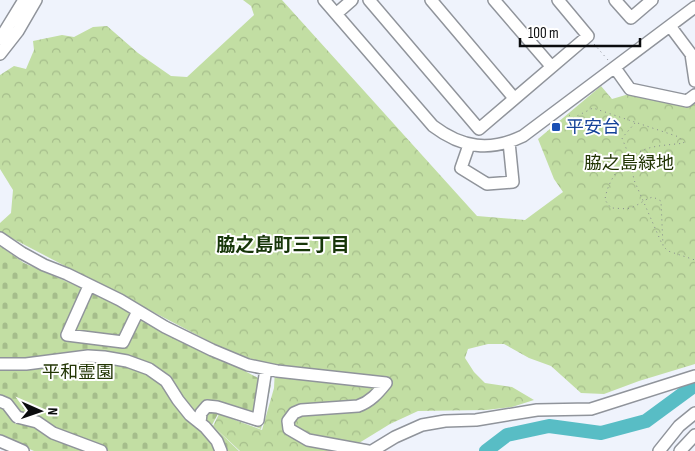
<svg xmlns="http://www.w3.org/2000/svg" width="695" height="451" font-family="'Sofia Sans Condensed','Noto Sans JP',sans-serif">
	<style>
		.forest { fill: url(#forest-crowns) }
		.cemetery { fill: url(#cemetery-stones) }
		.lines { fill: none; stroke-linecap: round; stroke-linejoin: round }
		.river { stroke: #58bdc5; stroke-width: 14 }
		.minor-casing { stroke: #90949b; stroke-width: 14 }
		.path { stroke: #85888e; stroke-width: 1; stroke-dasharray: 1 4; stroke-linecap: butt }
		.minor { stroke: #fff; stroke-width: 11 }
		.transit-dot { fill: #1a4fb4; stroke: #fff; stroke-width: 2 }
		.labels { text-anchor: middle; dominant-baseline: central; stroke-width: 4; stroke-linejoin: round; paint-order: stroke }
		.transit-label { font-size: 18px; fill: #164399; stroke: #fff; text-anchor: start }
		.park-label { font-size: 18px; fill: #213403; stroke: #fff }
		.neighbourhood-label { font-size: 19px; font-weight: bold; fill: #173609; stroke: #fff }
	</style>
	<defs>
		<pattern id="forest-crowns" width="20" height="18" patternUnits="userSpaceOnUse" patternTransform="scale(1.25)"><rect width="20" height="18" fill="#c2dea3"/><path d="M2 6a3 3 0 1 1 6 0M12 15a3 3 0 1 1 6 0" fill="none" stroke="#a5bd8b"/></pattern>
		<pattern id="cemetery-stones" width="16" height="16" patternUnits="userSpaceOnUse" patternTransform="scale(1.25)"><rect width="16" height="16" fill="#c2dea3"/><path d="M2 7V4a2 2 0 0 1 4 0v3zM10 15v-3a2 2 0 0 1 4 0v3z" fill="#a5bd8b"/></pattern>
	</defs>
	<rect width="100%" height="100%" fill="#eff3fc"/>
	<path class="forest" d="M243 0H282L477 216 525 220 563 192 554 179 538 139 601 86 612 99 629 94 688 105 689 107 695 103V364L639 381 604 394 581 393 551 366 529 358 504 344H488L468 349 465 358 474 372 485 383 512 387 534 400 512 407 486 410 418 411 390 424 346 451H240L213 426 219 414 262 430 274 388 275 368 222 348 0 232V223L11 213 13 190 0 169V75L14 66 26 69 34 50 33 41 62 35 74 37 93 27 107 26 138 53 171 76 187 77 254 15 251 6Z"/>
	<path class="cemetery" d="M0 246 24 263 132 310 271 385 261 429 219 412 212 425 239 451H34L0 436Z"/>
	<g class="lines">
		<path class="river" d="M486 451 507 435 549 426 601 433 646 421 695 385"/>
		<defs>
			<path id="minor" d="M324 0 433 126C462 148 490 152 523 136L695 7
				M369 0 479 129 588 36 558 0
				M431 0 514 98
				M494 0 551 66
				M615 0 631 18 652 0
				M336 14 352 0
				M670 26 691 54 695 81
				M0 39 24 0
				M0 54 18 31 36 0
				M615 68 630 89 687 101 695 95
				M469 145 461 168 487 184 513 182 509 142
				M0 238 22 253 44 265 67 274 120 300 165 327 212 350 248 365 277 371 386 383C378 393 370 402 358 406L301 410 294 413 288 421 289 429 308 440 368 451
				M89 286 67 335 123 342 138 311
				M0 364H26L88 356 104 357 127 361 149 369 166 381 178 400 190 415 205 427 217 441 221 451
				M0 401 7 404 17 417 37 422 53 433 101 451
				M200 423 201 413 207 406 217 407 258 420 266 369
				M0 441 23 451
				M372 451 395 437 422 425 445 421 476 420 537 410 591 409 695 376
				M659 451 679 426 695 413
				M680 451 695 435"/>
		</defs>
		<use href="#minor" class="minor-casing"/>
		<path class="path" d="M594 44 608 60
			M569 115 573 118 593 108 679 137 684 143C671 145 653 145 641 151 623 159 607 181 605 200L611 208C618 208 627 210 633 207 640 204 645 199 653 197L661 201 663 246 668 251 695 260
			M635 123 622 138 630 158 634 180 662 244"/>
		<use href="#minor" class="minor"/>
	</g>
	<rect class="transit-dot" x="551" y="122" width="10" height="10" rx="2.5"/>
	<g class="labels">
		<g class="transit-label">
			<text x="566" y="127">平安台</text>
		</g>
		<g class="park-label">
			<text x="629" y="163">脇之島緑地</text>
			<text x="78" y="372">平和霊園</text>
		</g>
		<g class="neighbourhood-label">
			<text x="283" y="245">脇之島町三丁目</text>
		</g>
	</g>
	<g transform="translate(40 411) rotate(92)" stroke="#ffffff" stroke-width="4" paint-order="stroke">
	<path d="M0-4L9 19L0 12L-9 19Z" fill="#0b0c0e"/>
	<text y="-8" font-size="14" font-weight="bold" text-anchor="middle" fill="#0b0c0e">N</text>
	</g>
	<path d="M520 38v8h120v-8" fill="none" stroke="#0b0c0e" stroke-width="2.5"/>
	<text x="528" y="38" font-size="15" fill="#0b0c0e" stroke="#ffffff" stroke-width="4" paint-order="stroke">100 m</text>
</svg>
